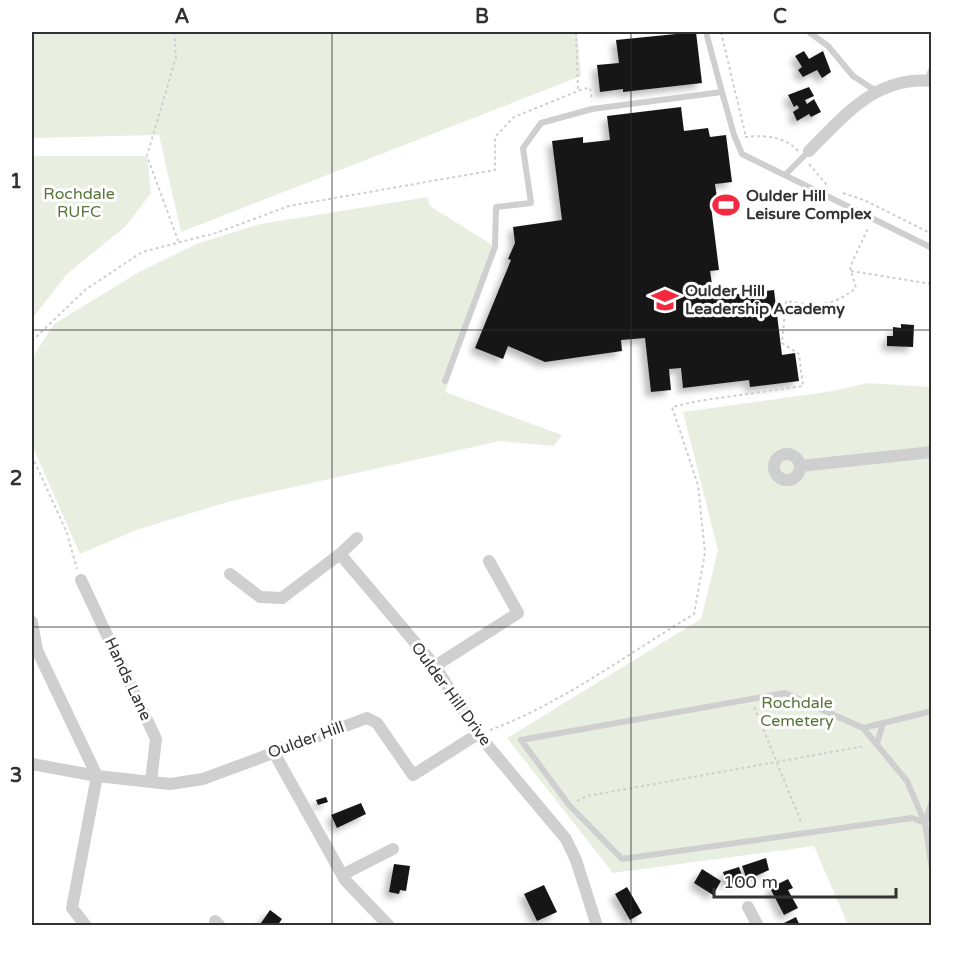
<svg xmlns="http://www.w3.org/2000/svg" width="963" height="957" font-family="'Varela Round',sans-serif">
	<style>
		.green { fill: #e9efe0 }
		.building { fill: #191919; filter: url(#shadow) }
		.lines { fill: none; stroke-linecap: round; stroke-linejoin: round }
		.path { stroke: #cfcfcf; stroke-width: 2; stroke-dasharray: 3 3; stroke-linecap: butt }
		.lane { stroke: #cfcfcf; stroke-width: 6 }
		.street { stroke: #cfcfcf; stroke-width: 12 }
		.grid { fill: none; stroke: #323232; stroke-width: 1.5; stroke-opacity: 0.55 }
		.labels { text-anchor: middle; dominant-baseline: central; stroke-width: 6; stroke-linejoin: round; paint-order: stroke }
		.park-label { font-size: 16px; fill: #57733a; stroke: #fff }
		.poi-label { font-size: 16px; font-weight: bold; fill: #323232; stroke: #fff; text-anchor: start }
		.street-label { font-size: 16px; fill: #323232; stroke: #fff }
		.neatline { fill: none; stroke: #323232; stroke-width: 2 }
		.grid-label { font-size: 20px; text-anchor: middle; font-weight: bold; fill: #323232 }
	</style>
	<defs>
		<filter id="shadow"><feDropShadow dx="-5" dy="5" stdDeviation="3" flood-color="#0004"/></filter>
	</defs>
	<rect width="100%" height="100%" fill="#fff"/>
	<path class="green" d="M32 32H577L581 76 181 232 159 135 32 138Z
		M32 156H147L151 193 126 226 67 274 32 319Z
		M428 197 430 206 497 248 445 392 562 435 554 446 500 441 231 501 136 530 80 554 32 445V358L54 324 141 271 196 244 260 224Z
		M868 383 931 387V925H848L814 846 613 873 507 738 701 619 718 550 683 412 833 391Z"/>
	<path class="building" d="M696 32 702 83 623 92V89L600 92 597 65 619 63 616 40Z
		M804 51 809 59 823 51 831 72 822 78 817 70 803 77 798 70 802 67 795 56Z
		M809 87 814 96 805 100 807 104 814 99 821 112 811 117 809 114 797 121 793 112 799 108 797 105 794 107 788 95Z
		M681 107 684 131 708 128 710 137 726 135 732 182 715 184 718 205 711 206 719 270 710 271 714 297 774 290 782 355 795 353 799 381 750 387 749 380 683 388 681 368 669 369 671 390 651 392 645 338 621 340 622 351 545 362 508 346 503 359 475 348 511 260 508 259 515 243 513 227 562 220 552 141 583 137V143L610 140 607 116Z
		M901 324 914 325 913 347 887 346V336H893V327L901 328Z
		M326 797 328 802 318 805 316 800Z
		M361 803 366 814 337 828 331 815Z
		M766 858 769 870 747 880 742 866Z
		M394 864 410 866 406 891 400 890 399 894 389 892Z
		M739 867 744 881 727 884 723 872Z
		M702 869 721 881 713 895 694 883Z
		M788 879 793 888 788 890 798 908 784 915 770 888Z
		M544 885 557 912 537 921 524 894Z
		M627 887 642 913 630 920 615 894Z
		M270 910 282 919 277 926H259Z
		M796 917 800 926H783L782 924Z"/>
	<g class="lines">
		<path class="path" d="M174 32 176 57 147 156 179 243
			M576 32 578 90
			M721 32 746 137
			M745 137C764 135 785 136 798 151
			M809 164 827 185
			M843 193 864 200 932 234
			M851 271 932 284
			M32 341 85 290 142 252 216 233 289 206 495 170V137L514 117 583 89 590 88 592 101
			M32 456 67 533 77 569
			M754 707 802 824
			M490 730C559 705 631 652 694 614L705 553 698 485 672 407 698 401 803 386 799 354 782 343 786 301C817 306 830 308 856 288L850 267 869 226
			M577 801 587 796 865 746"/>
		<path class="lane" d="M809 32 828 46 853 76 876 91
			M707 36 722 92
			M927 80 932 68
			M785 175 809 151
			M445 381 495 247 496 207 531 203 523 148 541 123 592 109 722 92 734 135 742 154 932 248
			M785 693 863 728 907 781 925 823 912 818 622 859 569 805 521 740Z
			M863 728 932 711
			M877 744 883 723
			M932 801 925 823 932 869"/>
		<path class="street" d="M809 151C845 115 876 76 932 81
			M774 467a13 13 0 1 1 26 0a13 13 0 1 1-26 0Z
			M800 466 932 452
			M340 554 357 538
			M230 574 260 597 282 598 340 554 435 666 478 734 566 839 576 860 597 926
			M81 580 156 739 151 781
			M32 622 37 650 97 776
			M435 666 518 613 489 561
			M273 751 345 880 389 926
			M32 764 97 776 170 784 203 779 367 718 377 723 413 775 478 734
			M342 875 393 849
			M748 907 758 926
			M215 921 220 926
			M86 926 72 908 97 776"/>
	</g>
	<path class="grid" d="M332 32V926M631 32V926M32 330H932M32 627H932"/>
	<defs>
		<symbol id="stadium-bare" viewBox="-9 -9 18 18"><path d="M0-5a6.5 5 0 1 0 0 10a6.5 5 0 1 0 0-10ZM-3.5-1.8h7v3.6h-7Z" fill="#f4293f" stroke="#fff" stroke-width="2.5" paint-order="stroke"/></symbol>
		<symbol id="school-bare" viewBox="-9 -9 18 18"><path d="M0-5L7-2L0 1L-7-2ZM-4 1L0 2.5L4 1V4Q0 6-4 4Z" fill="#f4293f" stroke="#fff" stroke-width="2.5" paint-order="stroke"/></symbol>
	</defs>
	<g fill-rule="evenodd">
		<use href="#stadium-bare" x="707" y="186" width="38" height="38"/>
		<use href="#school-bare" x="646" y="281" width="38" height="38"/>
	</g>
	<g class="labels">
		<g class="park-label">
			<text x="79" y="194">Rochdale<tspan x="79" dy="18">RUFC</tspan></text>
			<text x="797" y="703">Rochdale<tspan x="797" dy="18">Cemetery</tspan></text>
		</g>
		<g class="poi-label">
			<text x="746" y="196">Oulder Hill<tspan x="746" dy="18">Leisure Complex</tspan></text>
			<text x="685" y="291">Oulder Hill<tspan x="685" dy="18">Leadership Academy</tspan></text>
		</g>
		<g class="street-label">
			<text transform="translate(128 679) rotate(65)">Hands Lane</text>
			<text transform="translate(451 694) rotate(54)">Oulder Hill Drive</text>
			<text transform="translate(306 740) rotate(-20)">Oulder Hill</text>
		</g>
	</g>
	<rect width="963" height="957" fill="none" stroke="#ffffff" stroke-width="66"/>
	<path d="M714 888v9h182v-9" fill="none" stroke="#323232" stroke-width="3"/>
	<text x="723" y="888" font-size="18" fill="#323232" stroke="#ffffff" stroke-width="4.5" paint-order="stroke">100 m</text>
	<rect x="33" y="33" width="897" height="891" class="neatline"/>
	<g class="grid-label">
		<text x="182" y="23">A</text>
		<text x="482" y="23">B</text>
		<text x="780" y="23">C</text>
		<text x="16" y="188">1</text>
		<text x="16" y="485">2</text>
		<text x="16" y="782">3</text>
	</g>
</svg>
